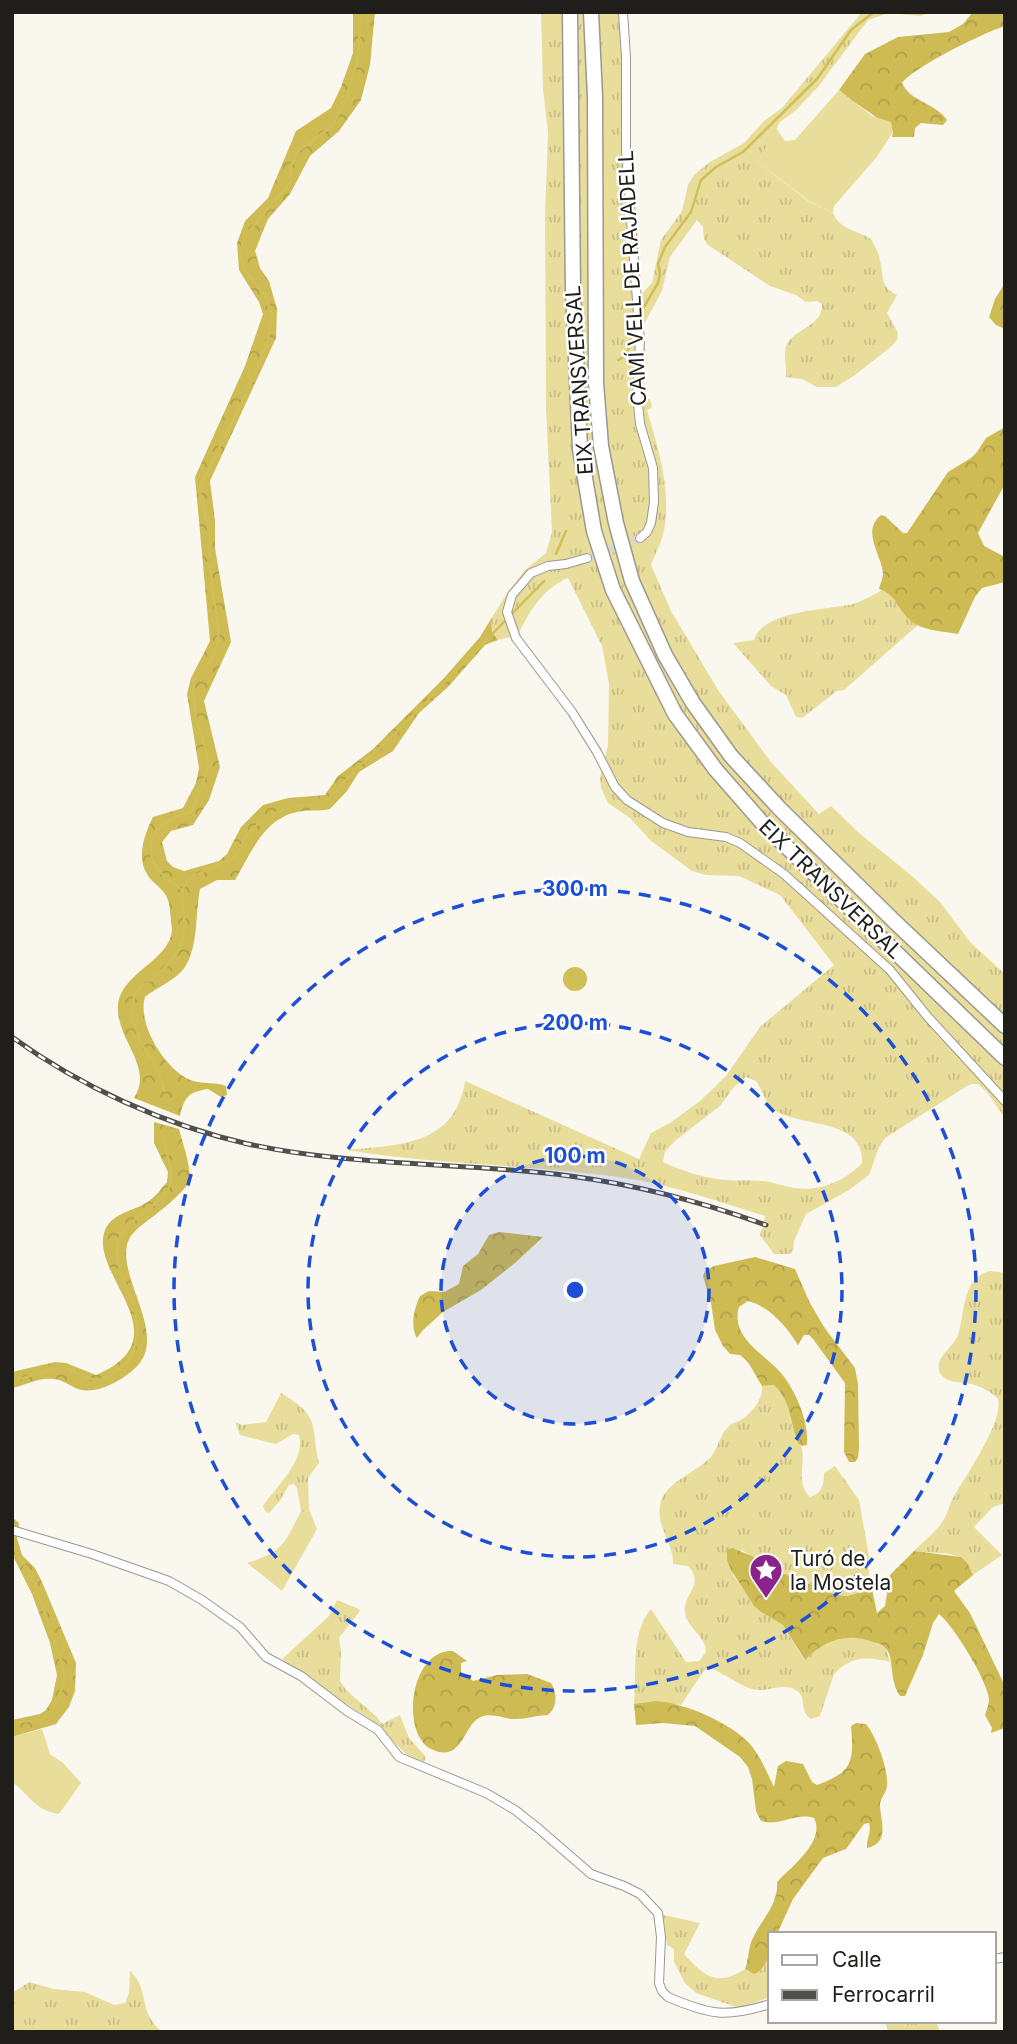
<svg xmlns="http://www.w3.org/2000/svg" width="1017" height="2044" font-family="Inter,sans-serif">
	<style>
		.grass { fill: url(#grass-tufts); fill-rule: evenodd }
		.forest { fill: url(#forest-crowns) }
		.garden { fill: #e9dd9c }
		.water { fill: #d0be57 }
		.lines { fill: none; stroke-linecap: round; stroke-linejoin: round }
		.stream { stroke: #d0be57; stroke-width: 2.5 }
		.street-tunnel { stroke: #d9d7ce; stroke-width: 8; stroke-dasharray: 8 4; stroke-linecap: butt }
		.street-casing { stroke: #9a988f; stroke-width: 10 }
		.highway-casing { stroke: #9a988f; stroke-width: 17 }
		.street { stroke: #fff; stroke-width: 8 }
		.highway { stroke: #fff; stroke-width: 14 }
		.rail-casing { stroke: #504f4b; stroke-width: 5 }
		.rail { stroke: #fff; stroke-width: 2.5; stroke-dasharray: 8; stroke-linecap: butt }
		.ring { fill: none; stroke: #1d4ed8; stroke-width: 3.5; stroke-dasharray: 12 9 }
		.labels { text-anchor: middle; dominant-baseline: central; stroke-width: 5; stroke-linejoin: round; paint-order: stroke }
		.street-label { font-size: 21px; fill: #1f1e1b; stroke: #fff }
		.poi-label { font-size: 21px; fill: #1f1e1b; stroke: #fff; text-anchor: start }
		.centre { fill: #1d4ed8; stroke: #fff; stroke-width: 3.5 }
		.ring-label { font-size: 21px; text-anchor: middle; font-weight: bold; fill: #1d4ed8; stroke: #fff; stroke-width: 5; stroke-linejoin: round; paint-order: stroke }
	</style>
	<defs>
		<pattern id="grass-tufts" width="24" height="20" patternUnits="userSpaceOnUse" patternTransform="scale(1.75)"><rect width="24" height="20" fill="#e9dd9c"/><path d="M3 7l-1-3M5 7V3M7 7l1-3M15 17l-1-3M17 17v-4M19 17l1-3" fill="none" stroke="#c7bd86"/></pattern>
		<pattern id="forest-crowns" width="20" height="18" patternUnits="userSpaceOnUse" patternTransform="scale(1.75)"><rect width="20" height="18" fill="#cebb54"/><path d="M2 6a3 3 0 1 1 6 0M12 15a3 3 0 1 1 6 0" fill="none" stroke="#b0a049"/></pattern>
	</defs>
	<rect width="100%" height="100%" fill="#faf8ee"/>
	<path class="grass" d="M541 12H628L632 188 641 295 652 283 661 240 682 211 688 185 694 175 710 162 744 143 764 121 782 108 862 12H930L921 16 889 13 868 20 818 87 795 111 780 122 758 162 808 201 833 213C840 230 857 230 871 239 875 246 879 252 880 261 884 277 880 287 897 295L887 313 898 333 897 340 892 346 855 375 836 387H817L802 379 786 377C787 368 783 355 786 347 792 328 823 328 822 304L817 301 806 302 796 295 770 286 708 245 704 239 703 227 697 220 670 257 662 291 642 328 647 359 643 399H650L652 407 647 410C658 448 670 484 665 524 664 538 656 552 651 565L671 611 718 690 770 761 819 814 831 806 859 833 912 876 939 901 971 943 1005 974V1118L986 1091 978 1084H972L967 1086 885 1138 879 1147 869 1175 849 1190 806 1214 794 1241 793 1251 789 1254H774L760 1235 765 1216C723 1203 680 1188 637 1180 541 1164 442 1166 346 1150 399 1145 455 1146 465 1081L639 1159 651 1133 670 1123 700 1101 726 1076 760 1027 834 965 780 895 739 876 706 875 692 871 651 841 630 818 608 803 601 788 600 777 608 745 609 683 602 646 568 578C543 588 529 612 518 635L498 640 492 632 491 619 506 595 525 570 546 553 552 532 546 409 545 215 548 132 543 89ZM746 1077 756 1081C762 1089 765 1103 773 1109 798 1128 865 1117 862 1163 845 1181 820 1192 794 1188 784 1186 773 1182 763 1181 750 1180 737 1181 725 1180 704 1178 682 1171 663 1162L665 1152 676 1140 720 1106 733 1088Z
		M882 590C898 596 904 616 918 625L844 690 837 691 802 718 796 717 786 695 771 686 733 643 754 640C763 610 827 610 853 604 863 601 873 595 882 590Z
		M990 1271 1005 1273V1503L993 1507 974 1527 1002 1555 973 1575C960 1545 940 1556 914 1551 924 1541 937 1531 944 1519 948 1513 949 1505 953 1498 965 1477 1004 1421 998 1399 991 1392 984 1388 975 1385 964 1381 947 1385 940 1373 933 1358 954 1347 958 1335 965 1312 962 1278 990 1271Z
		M774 1385C789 1398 790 1417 795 1435 797 1441 801 1444 802 1449 805 1466 796 1483 810 1497 822 1493 824 1485 824 1473L835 1466 859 1500 869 1556 868 1566 872 1589 847 1596 836 1595 770 1568 742 1550 733 1575 757 1609 783 1625 804 1660C829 1638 855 1628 886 1648L890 1662C867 1656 851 1656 834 1674L820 1716 811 1719C799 1712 807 1697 797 1691 784 1682 771 1691 758 1690 746 1690 725 1674 712 1669H707L703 1672 681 1705 655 1701 634 1704C637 1673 630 1634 651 1609L686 1662 699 1661 706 1652C706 1636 687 1628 685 1613 682 1593 706 1586 688 1566L673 1564C674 1543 654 1525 661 1501 668 1481 695 1473 710 1458 718 1449 720 1434 729 1426 734 1421 734 1424 739 1421 751 1414 763 1400 762 1386Z
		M281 1393C322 1418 310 1423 319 1463L308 1478 309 1509 306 1513 301 1511 297 1488 294 1484 289 1485 279 1502 269 1513 265 1511 263 1506C276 1486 306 1461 299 1435L293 1434 276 1444 271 1443 240 1435 235 1422 242 1425 266 1422Z
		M337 1600 359 1609 360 1611 339 1638 341 1651 340 1681 346 1690 377 1717 382 1724 400 1715 409 1738 426 1757 423 1764 406 1754 370 1719 330 1694 282 1659 329 1616Z
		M663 1915 700 1923 684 1954C705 1977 717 1987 745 1969L749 1972 763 1969 770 1952V1997L739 2008 696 1993 685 1983 674 1962V1949L667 1945Z
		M130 1971C150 1988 137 2011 162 2032H12V1993L29 1982 54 1989 85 1992 114 2005 125 2003 129 1993Z
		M885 2021H936L940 2032H888Z"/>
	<path class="forest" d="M353 12H375L370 65 361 100 339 131 310 156 290 194 268 219 255 251 260 268 269 281 277 309 276 338 210 481 215 521V548L231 642 204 701 220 767 209 800 193 825 171 831 162 842 167 861 173 867 184 871 219 861 227 854 241 827 263 805 288 798 325 795 338 776 373 749 444 678 480 637 491 619 492 632 498 640 485 645 448 687 419 713 393 751 359 772 347 791 330 809C319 812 308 809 297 812 263 819 251 854 235 880H217L200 889C195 914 199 951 182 971 173 981 156 988 145 997 137 1024 164 1067 188 1079 200 1085 214 1081 226 1086L227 1095 221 1097 208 1089C189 1092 184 1097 180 1116L134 1098C153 1069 121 1044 118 1012 114 977 163 964 171 936 173 930 171 925 171 920 170 911 170 901 165 894 160 886 151 882 147 874 136 857 145 833 153 817L183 808 196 783 199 768 187 694 191 678 210 641 195 477 245 366 263 314 259 302 239 270 237 243 245 221 268 198 296 131 331 108 341 87 353 53Z
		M973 12H1005V26C985 32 914 67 902 83 910 102 936 103 947 120L943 125 921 123 915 128 914 137H892L893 132C880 116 856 106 839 90L865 54 898 37 949 32 963 24Z
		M1005 283V329L996 325 989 317 995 299Z
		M1005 427V484L978 533 984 546 1005 557V582L982 588 975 597 958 634C942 631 922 631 910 620 897 609 897 595 879 589 880 583 883 580 883 573 881 554 861 531 881 515L885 516 903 533H907L948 472 971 458 977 452 986 438Z
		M154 1122 179 1129C182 1141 192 1168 189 1181 185 1192 157 1214 147 1221 138 1228 129 1235 127 1245 119 1283 172 1340 132 1371 118 1382 96 1395 78 1389 70 1386 63 1380 54 1379 40 1377 25 1385 12 1388V1372L55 1362 66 1363 96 1375C188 1336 81 1270 107 1226 116 1213 132 1211 144 1204 154 1199 160 1190 167 1182L168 1172 154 1143Z
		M499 1232 543 1237 515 1263 481 1290 443 1312 423 1330 417 1338C410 1327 414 1308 420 1296L429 1291 444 1292 459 1284 463 1266 478 1254 489 1235Z
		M755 1257 795 1269 810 1303 824 1327 855 1368 858 1384 859 1448 858 1458 855 1462H849L844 1452 845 1383 813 1339 809 1335H804L798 1345C787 1327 769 1306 748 1301L739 1307C730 1338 765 1354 781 1373 796 1391 809 1422 807 1445L802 1446 798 1443C790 1423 791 1400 774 1385L762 1386 748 1362 740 1355 730 1354 723 1346 715 1330 711 1303 703 1276 705 1271 714 1266Z
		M12 1517 19 1523 17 1538 22 1555 35 1568 42 1582 76 1663 75 1691 69 1707 56 1724 12 1737V1720L40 1714 46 1710 52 1700 57 1675 50 1643 32 1594 12 1554Z
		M732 1548 752 1556 770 1568 836 1595 847 1596 872 1589 877 1613 885 1606 890 1575 914 1551 961 1557 968 1564 973 1575 954 1591 970 1613 1005 1686V1728L991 1733 992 1728 985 1715C987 1709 989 1704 989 1699 987 1680 954 1626 939 1614L933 1623 923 1655 905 1696H900C889 1680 894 1659 887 1650 884 1645 878 1643 873 1642 846 1632 824 1641 805 1660L783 1625 761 1612 754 1606 731 1570 727 1560V1550Z
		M453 1651 467 1661 461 1663V1672L473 1681 497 1675 527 1674 551 1683C557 1692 558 1707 548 1715 538 1715 527 1719 516 1719 503 1720 487 1709 475 1721 463 1732 459 1763 431 1749 400 1733 410 1649 453 1651Z
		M655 1701C683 1702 731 1723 750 1744 761 1757 767 1773 774 1787L778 1766 786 1761 803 1764 812 1782 817 1785C853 1772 854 1762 851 1726L856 1723 866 1724C876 1736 889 1770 887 1786 886 1794 879 1799 880 1807 881 1821 890 1843 867 1848 866 1839 872 1832 869 1823L864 1824 846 1849 823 1858 793 1899 777 1934H770C770 1949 770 1967 754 1974L745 1969C749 1959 748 1949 752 1940 760 1921 779 1905 777 1882 791 1867 826 1841 814 1818 795 1812 780 1827 761 1821L756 1811 752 1779 748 1767 740 1757 695 1726 663 1723 636 1725 634 1704Z"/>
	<path class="garden" d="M839 90 872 116 891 122 893 132 876 158 834 206 833 213 809 201 758 162 776 128 785 141 795 140Z
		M309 1509 317 1529 282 1591 247 1563C284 1551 284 1544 301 1511L306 1513Z
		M42 1729 50 1754 63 1763 81 1783 59 1814C34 1810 31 1796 12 1782V1737Z"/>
	<path class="water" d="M563 979a12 12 0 1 1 24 0a12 12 0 1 1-24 0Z"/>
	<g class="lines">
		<path class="stream" d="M641 312 658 283 660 274 658 264 665 247 691 212 701 180 716 167 743 152 817 79 851 30 874 12
			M618 360 626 356 636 325
			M556 554 566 531
			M210 555V538L199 488 247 392 267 343 272 315 265 295 244 270 240 255 244 237 290 183 291 166 298 151 332 126 345 103 358 59 361 12
			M455 672 544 581
			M183 891C175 884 163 877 157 868 138 835 164 820 191 812L201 791 208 766 206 751 195 713 193 682C199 674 209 665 213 656 227 631 209 595 210 565
			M165 1091 158 1070 141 1043 131 1015 135 993C162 968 188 959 184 916 183 906 180 894 185 884 191 874 225 863 237 856L245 837 258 824 285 808 322 803 331 796 355 770 388 741 449 678
			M12 1381C27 1378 56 1365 68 1369 79 1372 91 1383 103 1379 108 1377 113 1373 117 1370 129 1363 134 1354 136 1340 144 1304 111 1275 118 1243 124 1216 168 1206 171 1180 173 1166 165 1152 164 1138
			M12 1543 35 1584 62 1663 65 1680 57 1702 44 1719 12 1723"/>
		<path class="street-tunnel" d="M587 558 640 538"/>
		<defs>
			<path id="street" d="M623 12 626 57V151L640 341 637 393 640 424 653 468 654 502 651 523 647 532 640 538
				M587 558 566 564 548 566 531 573 512 595 507 612 516 638 572 712 597 752 615 787 627 800 663 823 688 832 726 837 740 843 784 874 890 970 927 1016 1005 1101
				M12 1530 92 1554 169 1581 202 1600 240 1627 266 1657 301 1676 347 1711 378 1730 399 1757 486 1793 515 1810 539 1829 591 1874 624 1886 640 1894 658 1913 661 1937 659 1983 662 1991 668 1997C710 2015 726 2018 770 2004
				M994 1959 1005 1957"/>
			<path id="highway" d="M570 12 573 291 580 449 594 531 613 590 675 714 716 770 765 826 1005 1058
				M591 12 595 97 596 383 601 446 616 523 632 581 665 655 693 703 731 756 780 809 895 922 1005 1026"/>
		</defs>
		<use href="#street" class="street-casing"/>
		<use href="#highway" class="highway-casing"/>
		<use href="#street" class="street"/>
		<use href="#highway" class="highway"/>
		<defs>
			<path id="rail" d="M12 1037C81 1087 165 1125 248 1144 353 1167 464 1162 570 1176 638 1185 702 1202 766 1225"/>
		</defs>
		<use href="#rail" class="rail-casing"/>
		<use href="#rail" class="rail"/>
	</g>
	<circle cx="575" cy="1290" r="134" fill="#1d4ed8" fill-opacity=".12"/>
	<g class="ring">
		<circle cx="575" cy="1290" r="134"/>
		<circle cx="575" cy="1290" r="267"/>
		<circle cx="575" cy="1290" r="401"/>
	</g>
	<defs>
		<symbol id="sight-pin" viewBox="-11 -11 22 30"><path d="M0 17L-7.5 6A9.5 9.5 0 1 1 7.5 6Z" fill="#8a248b" stroke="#fff"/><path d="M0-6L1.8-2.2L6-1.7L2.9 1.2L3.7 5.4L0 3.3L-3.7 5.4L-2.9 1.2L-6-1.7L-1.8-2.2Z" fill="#fff"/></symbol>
	</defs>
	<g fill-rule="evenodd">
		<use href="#sight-pin" x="747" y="1551" width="38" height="52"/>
	</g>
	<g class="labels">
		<g class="street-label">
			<text transform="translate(632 278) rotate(-93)">CAMÍ VELL DE RAJADELL</text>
			<text transform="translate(579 380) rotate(-94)">EIX TRANSVERSAL</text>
			<text transform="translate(831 889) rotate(44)">EIX TRANSVERSAL</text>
		</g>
		<g class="poi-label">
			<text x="790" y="1558">Turó de<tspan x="790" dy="24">la Mostela</tspan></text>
		</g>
	</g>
	<circle cx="575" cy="1290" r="10" class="centre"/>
	<g class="ring-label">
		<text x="575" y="896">300 m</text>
		<text x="575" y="1030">200 m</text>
		<text x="575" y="1163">100 m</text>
	</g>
	<rect width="1017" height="2044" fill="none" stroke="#1f1e1b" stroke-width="28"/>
	<rect x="768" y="1932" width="228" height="91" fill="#ffffff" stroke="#a5a5a4" stroke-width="2"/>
	<rect x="782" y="1955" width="35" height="10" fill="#ffffff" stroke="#a5a5a4" stroke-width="2"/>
	<text x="832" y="1967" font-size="21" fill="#1f1e1b">Calle</text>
	<rect x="782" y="1990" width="35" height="10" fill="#504f4b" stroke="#a5a5a4" stroke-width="2"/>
	<text x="832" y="2002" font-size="21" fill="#1f1e1b">Ferrocarril</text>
</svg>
